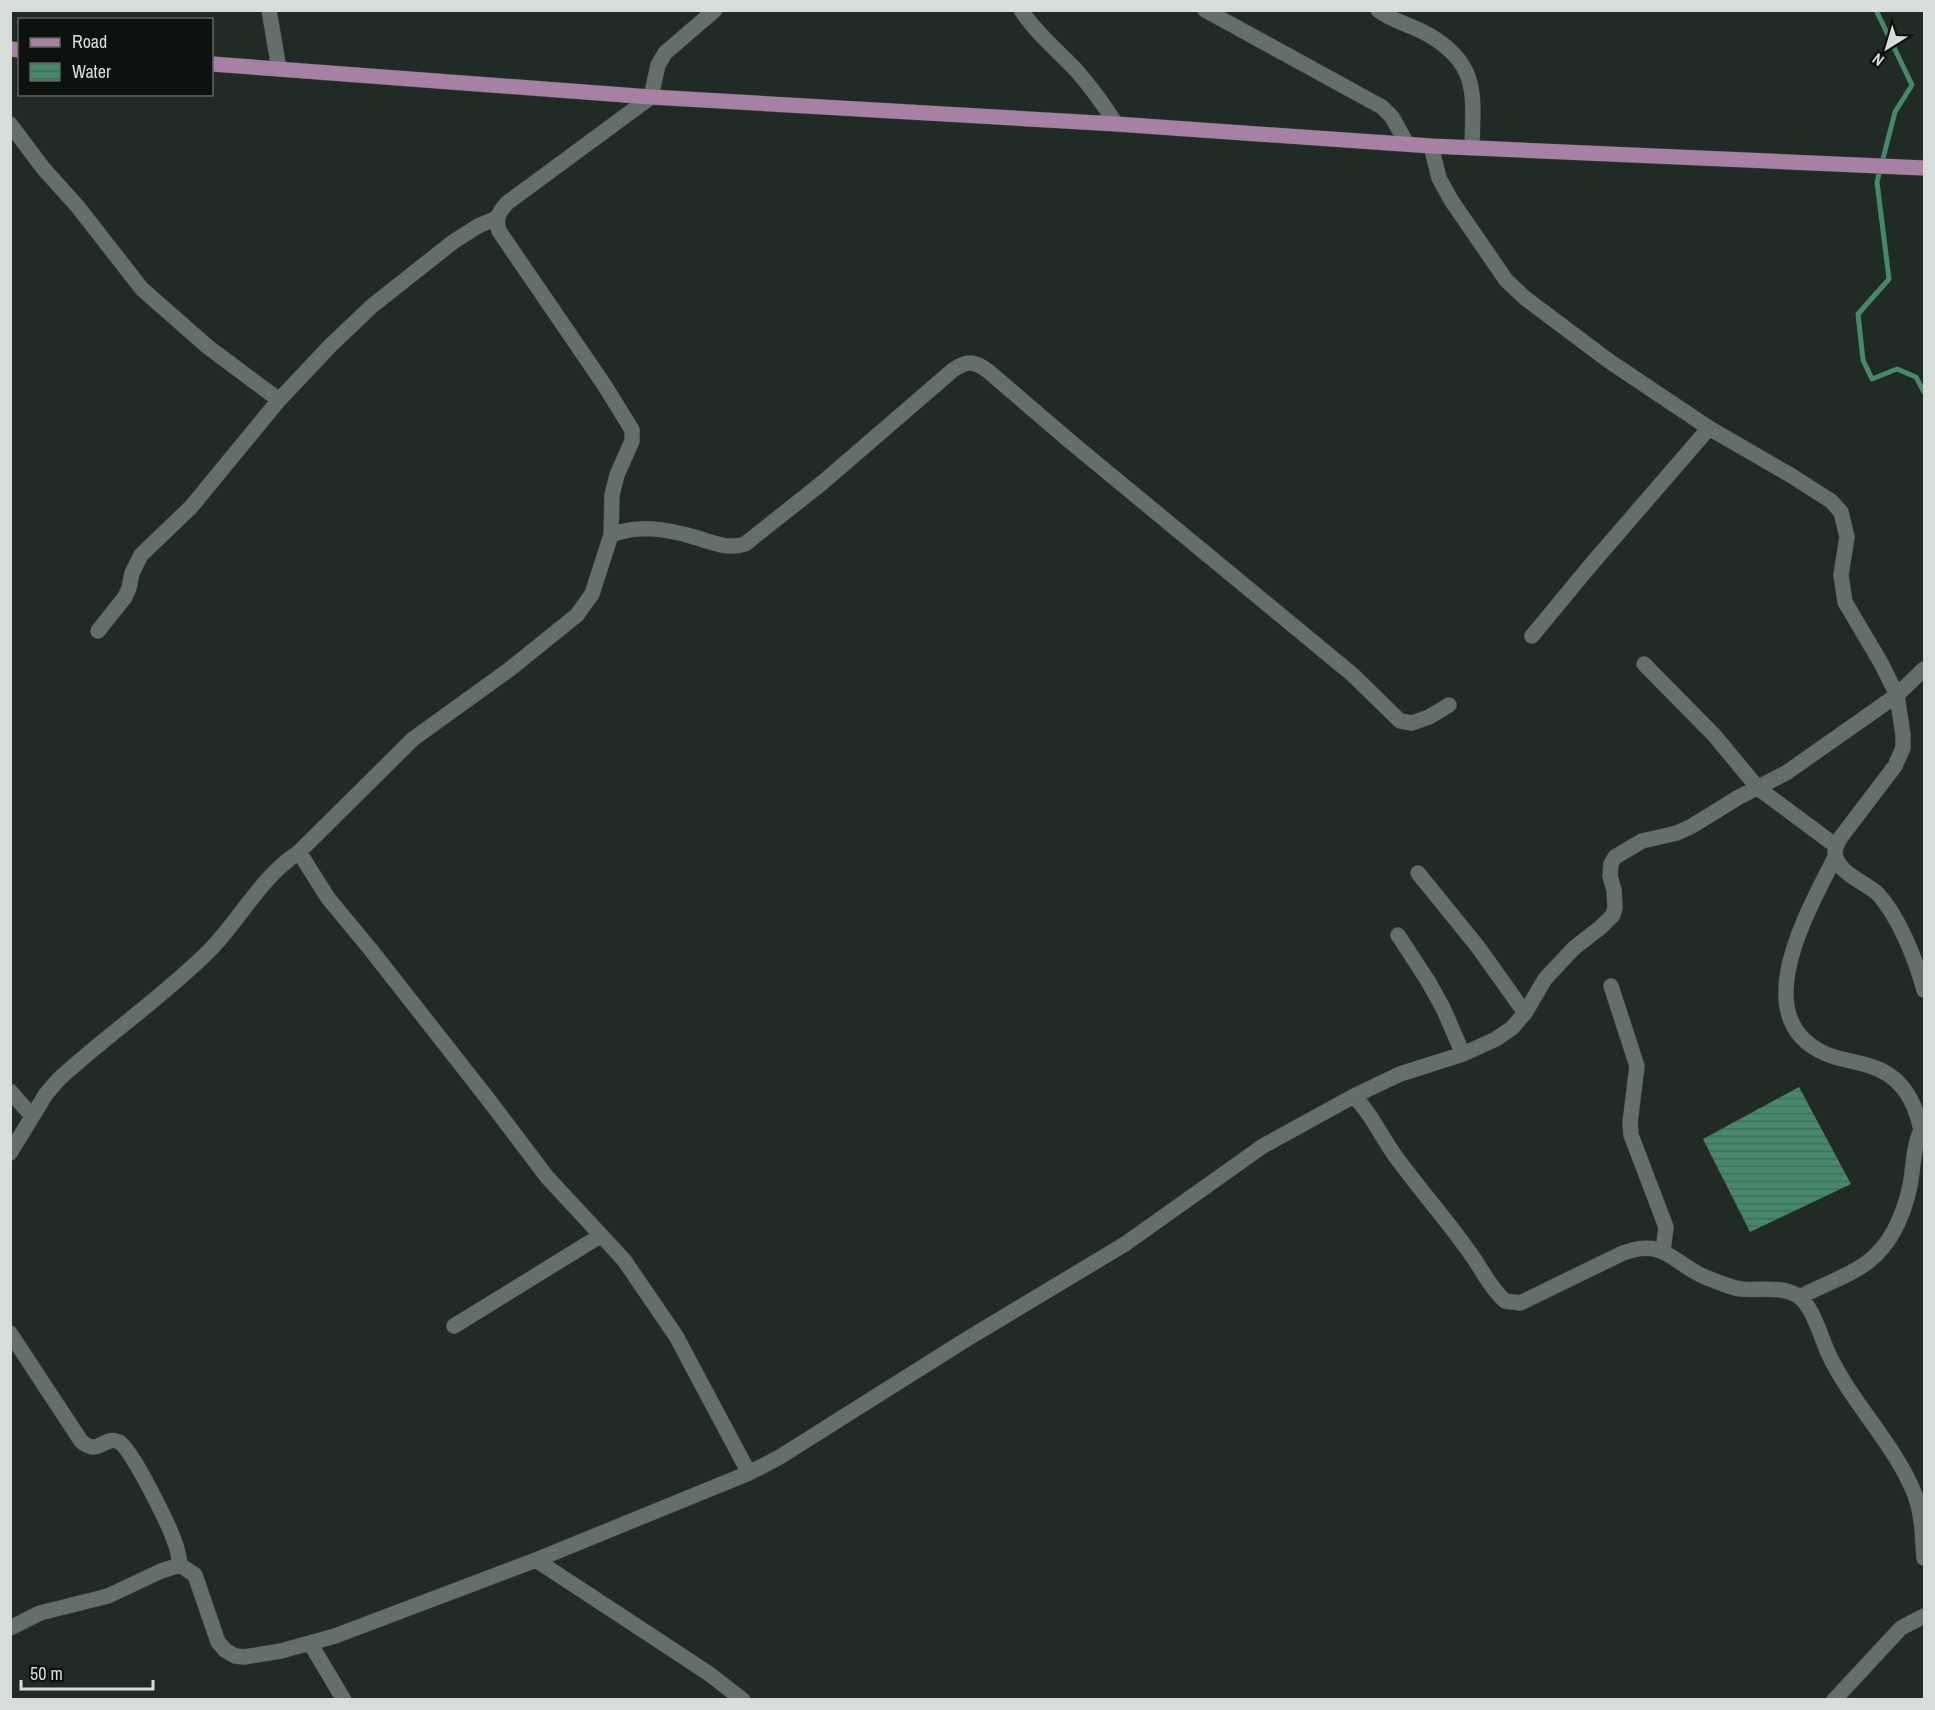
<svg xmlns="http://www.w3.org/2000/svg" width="1935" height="1710" font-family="'Archivo Narrow',sans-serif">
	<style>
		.water { fill: url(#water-rules) }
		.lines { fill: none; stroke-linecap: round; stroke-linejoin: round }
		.stream { stroke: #47876a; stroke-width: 5 }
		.minor-casing { stroke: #3f4843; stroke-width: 16 }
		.major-casing { stroke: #3f4843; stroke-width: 16 }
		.minor { stroke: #637069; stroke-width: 15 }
		.major { stroke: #a781a4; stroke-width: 15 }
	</style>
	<defs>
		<pattern id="water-rules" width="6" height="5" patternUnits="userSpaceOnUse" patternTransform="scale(1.5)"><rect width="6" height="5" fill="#47876a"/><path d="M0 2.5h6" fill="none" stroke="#446c5a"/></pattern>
	</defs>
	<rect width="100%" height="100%" fill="#202b25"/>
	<path class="water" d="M1799 1087 1851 1184 1750 1232 1703 1139Z"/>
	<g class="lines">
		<path class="stream" d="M1876 10 1912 85 1895 112 1877 182 1889 279 1858 314 1863 360 1872 379 1897 369 1916 377 1924 392"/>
		<defs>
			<path id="minor" d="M269 10 279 69
				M1021 10C1036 33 1058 51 1076 70 1091 87 1104 105 1116 124
				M1205 10 1382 107 1392 117 1407 144
				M1378 10C1394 22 1412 25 1429 35 1480 65 1473 96 1472 148
				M10 124 43 168 78 207 142 289 208 347 279 400
				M1431 146 1439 178 1451 200 1506 280 1525 298 1609 361 1709 428 1792 476 1831 501 1841 512 1847 537 1841 575 1845 602 1881 663 1897 695 1903 735V748L1895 766 1841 837C1837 843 1833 850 1836 858 1843 876 1865 882 1878 894 1899 917 1916 960 1924 990
				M611 535C638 524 667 529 694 537 712 542 727 550 745 544L822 483 953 370C967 360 975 361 988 371L1072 443 1353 675 1400 721 1412 723 1429 717 1449 705
				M98 631 125 597 129 588 132 573 141 555 191 507 279 400 331 345 372 306 453 242 478 226 497 218
				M1532 636 1589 567 1709 428
				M1644 664 1714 735 1758 788 1836 846
				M299 852 328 898 371 950 488 1099 547 1177 624 1260 676 1336 749 1473
				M1835 857C1809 910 1744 1018 1826 1054 1840 1060 1855 1061 1870 1066 1901 1075 1915 1100 1921 1130
				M1418 873 1478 947 1525 1013
				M1398 935 1428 981 1443 1008 1463 1054
				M1611 986 1637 1066 1630 1123 1631 1135 1666 1227 1663 1251
				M10 1091 32 1116
				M1354 1096C1372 1114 1381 1137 1396 1157 1420 1190 1447 1220 1470 1253 1482 1269 1490 1288 1505 1301L1520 1303 1623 1253C1665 1238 1671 1262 1705 1277 1716 1281 1728 1287 1740 1289 1758 1291 1782 1285 1798 1296 1813 1306 1821 1338 1829 1355 1853 1405 1895 1444 1915 1495 1923 1516 1922 1537 1924 1558
				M10 1153 46 1094 59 1079C108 1034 163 997 210 950 241 918 261 877 299 852L413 739 510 669 577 615 592 594 611 535 612 495 617 475 632 441V430L605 386 499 231C495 218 499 212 507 203L651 97 658 65 665 53 715 10
				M1800 1297C1821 1285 1851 1276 1869 1261 1892 1243 1904 1213 1910 1186 1914 1164 1913 1143 1924 1124
				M454 1326 600 1236
				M10 1333 81 1441C99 1457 103 1435 119 1442 131 1447 170 1527 175 1543 178 1550 179 1558 180 1565
				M536 1560 708 1673 743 1700
				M10 1628 40 1613 108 1596 161 1571 180 1565 195 1575 218 1642 225 1650 235 1656 244 1657 281 1651 335 1636 536 1560 749 1473 778 1458 967 1339 1125 1244 1263 1146 1354 1096 1400 1074 1463 1054 1496 1039 1512 1028 1525 1013 1545 979 1574 948 1601 927 1613 915 1615 908 1614 890 1610 876 1611 864 1615 857 1642 841 1677 833 1692 826 1739 797 1786 773 1897 695 1924 669
				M310 1643 344 1700
				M1834 1700 1901 1628 1924 1616"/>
			<path id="major" d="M10 49 20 50
				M212 64 651 97 1116 124 1431 146 1924 168"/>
		</defs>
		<use href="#minor" class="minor-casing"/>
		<use href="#major" class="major-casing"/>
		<use href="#minor" class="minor"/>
		<use href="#major" class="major"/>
	</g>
	<rect width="1935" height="1710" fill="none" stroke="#d7deda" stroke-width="24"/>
	<rect x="18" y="18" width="195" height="78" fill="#0d120f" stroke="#5e6460" stroke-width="1.5"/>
	<rect x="30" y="38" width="30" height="9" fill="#a781a4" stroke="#5e6460" stroke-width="1.5"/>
	<text x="72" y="48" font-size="18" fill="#d7deda">Road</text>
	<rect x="30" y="63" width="30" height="18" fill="url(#water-rules)" stroke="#5e6460" stroke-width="1.5"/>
	<text x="72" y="78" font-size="18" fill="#d7deda">Water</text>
	<g transform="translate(1887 48) rotate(217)" stroke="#0d120f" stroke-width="4.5" paint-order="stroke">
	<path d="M0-4.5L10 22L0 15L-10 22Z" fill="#d7deda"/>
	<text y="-9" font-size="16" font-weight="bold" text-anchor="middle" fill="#d7deda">N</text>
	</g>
	<path d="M21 1680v9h132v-9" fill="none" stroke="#d7deda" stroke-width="3"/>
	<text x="30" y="1680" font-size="18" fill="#d7deda" stroke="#0d120f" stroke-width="4.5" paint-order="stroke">50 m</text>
</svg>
